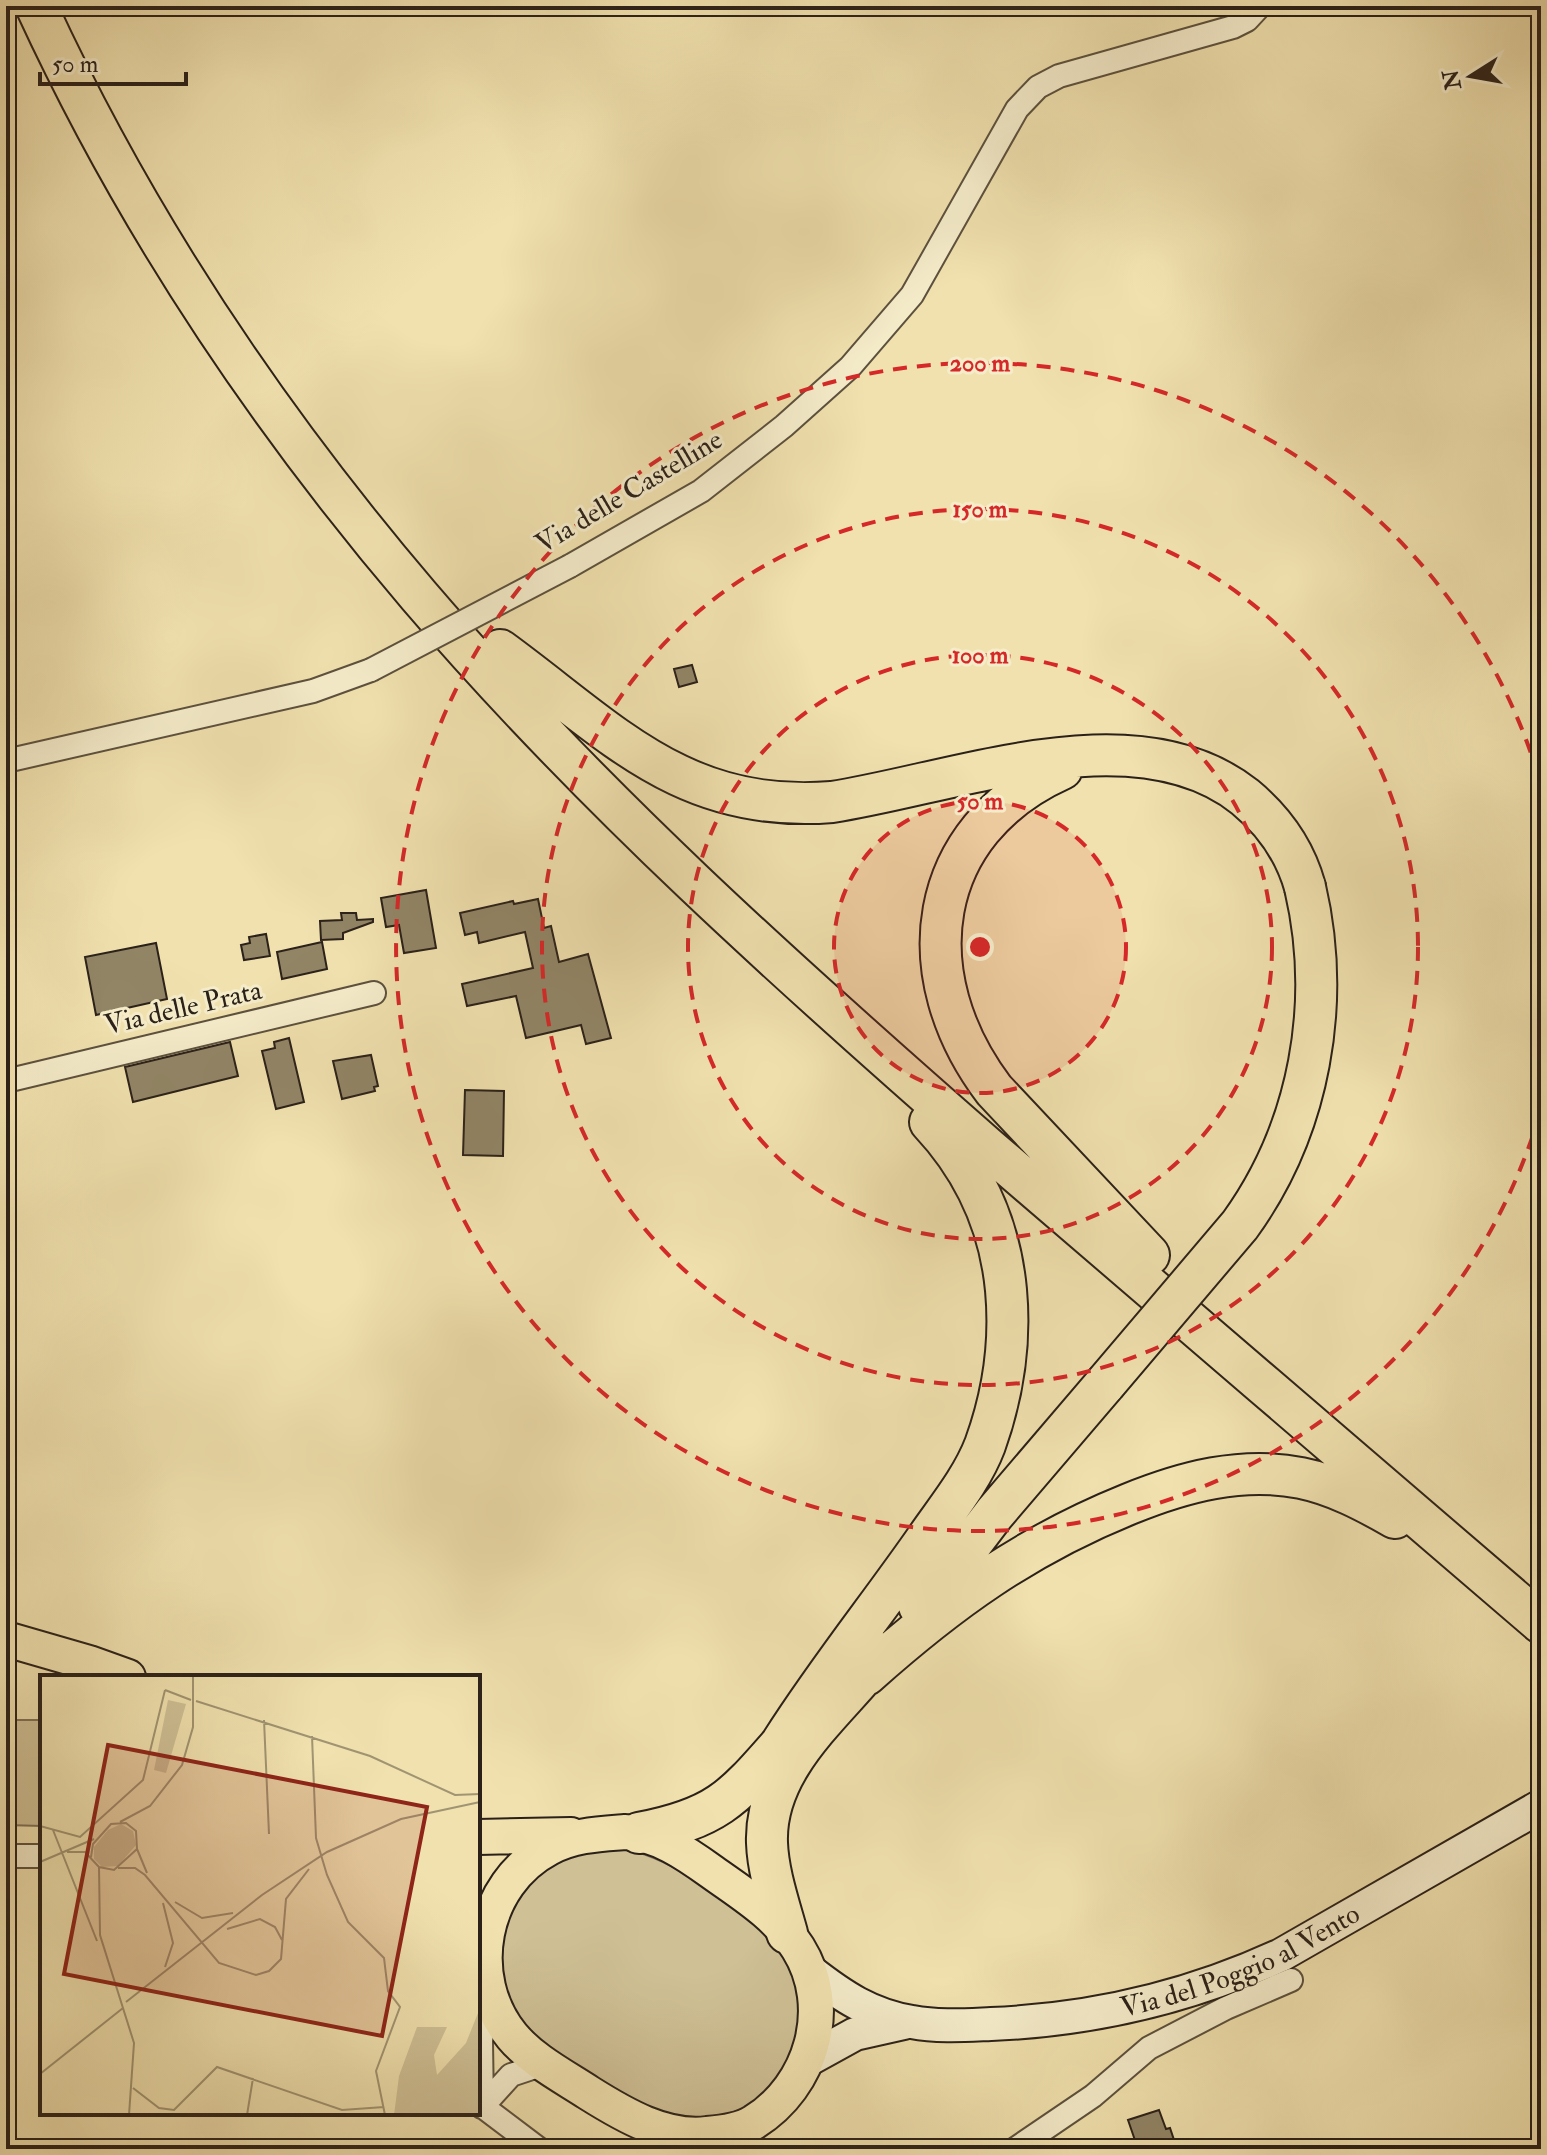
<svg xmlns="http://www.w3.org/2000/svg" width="1547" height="2155" font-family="'IM FELL Double Pica',serif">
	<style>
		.green { fill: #cfc095; stroke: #7d7057; stroke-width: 2 }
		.building { fill: #918566; stroke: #2b2119; stroke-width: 2 }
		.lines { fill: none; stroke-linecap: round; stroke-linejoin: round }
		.street-casing { stroke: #5c513e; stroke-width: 26 }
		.secondary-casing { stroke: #2b2119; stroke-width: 36 }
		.primary-casing { stroke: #2b2119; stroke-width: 38 }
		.highway-casing { stroke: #2b2119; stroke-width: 44 }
		.street { stroke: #f5ecca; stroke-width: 22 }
		.secondary { stroke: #f5ecca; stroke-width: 32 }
		.primary { stroke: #f0e1ae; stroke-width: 34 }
		.highway { stroke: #f0e1ae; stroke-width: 40 }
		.street-bridge-casing { stroke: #5c513e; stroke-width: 26; stroke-linecap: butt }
		.highway-bridge-casing { stroke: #2b2119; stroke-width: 44; stroke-linecap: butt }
		.street-bridge { stroke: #f5ecca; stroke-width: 22 }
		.highway-bridge { stroke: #f0e1ae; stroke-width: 40 }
		.ring { fill: none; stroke: #d62828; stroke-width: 4; stroke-dasharray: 14 10 }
		.labels { text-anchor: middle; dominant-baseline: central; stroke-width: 6; stroke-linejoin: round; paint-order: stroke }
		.street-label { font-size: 28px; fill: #2b2119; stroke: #f5ecca }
		.inset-road { fill: none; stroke: #a19472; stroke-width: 2 }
		.view { fill: #8f2418; fill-opacity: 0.15; stroke: #8f2418; stroke-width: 4 }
		.inset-edge { fill: none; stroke: #2b2119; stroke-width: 4 }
		.centre { fill: #d62828; stroke: #f5ecca; stroke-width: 4 }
		.ring-label { font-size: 24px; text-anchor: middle; font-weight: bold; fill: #d62828; stroke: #f5ecca; stroke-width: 6; stroke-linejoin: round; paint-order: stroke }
	</style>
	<rect width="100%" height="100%" fill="#f0e1ae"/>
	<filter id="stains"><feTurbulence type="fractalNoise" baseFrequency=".0025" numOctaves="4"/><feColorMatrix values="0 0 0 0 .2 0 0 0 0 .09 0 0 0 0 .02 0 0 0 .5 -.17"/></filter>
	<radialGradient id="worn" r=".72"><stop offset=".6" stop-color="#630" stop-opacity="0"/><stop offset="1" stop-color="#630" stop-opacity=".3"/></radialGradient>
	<path class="green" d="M6 1720H42V1826L6 1825Z
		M617 1848C672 1855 717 1897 761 1928L773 1938 797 1977 800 2039 769 2092 743 2109 714 2118 683 2119 653 2110 550 2052 526 2031 503 1988 500 1956 505 1924 520 1895 542 1871 570 1855Z"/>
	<path class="building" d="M692 665 697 682 679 687 674 669Z
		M426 890 436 948 404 953 399 925 386 927 381 898Z
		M538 899 544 928 551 926 559 962 588 954 611 1038 586 1044 581 1025 526 1038 516 996 467 1006 462 984 533 968 525 932 479 943 477 932 465 935 460 913 513 901 514 904Z
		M341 913H356L357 920 373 919V922L343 933V939L321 940 320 921 342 920Z
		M266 934 270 956 244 960 241 945 250 943 249 937Z
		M322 942 327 969 282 979 277 952Z
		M156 943 167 999 96 1015 85 957Z
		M289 1038 304 1102 276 1109 262 1051 275 1048 274 1042Z
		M230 1042 238 1076 133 1102 125 1067Z
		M371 1055 378 1086 374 1087 375 1091 342 1099 333 1061Z
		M465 1090 504 1091 503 1156 463 1155Z
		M1159 2110 1166 2129 1170 2128 1177 2149H1138L1128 2120Z"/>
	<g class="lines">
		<defs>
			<path id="street" d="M570 566 701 491 784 426 850 367 912 295 1017 109 1038 87 1059 76 1233 27 1247 20 1260 6
				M6 761 313 691 371 670
				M6 1081 374 993
				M6 1856H42
				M478 2103 539 2149
				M482 2107 481 2042 486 1996
				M482 2107 511 2075 544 2064
				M1015 2149 1093 2096 1149 2048 1226 2008 1291 1980"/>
			<g id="secondary">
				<path id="s1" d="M810 1971C842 1996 870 2015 912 2022 938 2027 966 2025 991 2024 1092 2020 1190 1997 1281 1955L1541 1806"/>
				<path d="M806 2061 855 2034 904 2023"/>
			</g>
			<path id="primary" d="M6 1639 89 1663 128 1677
				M625 1832C657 1833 687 1854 712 1872 744 1895 776 1914 798 1948 835 2007 812 2086 754 2122 742 2130 720 2133 707 2134 665 2139 624 2115 589 2093 563 2076 532 2060 512 2036 464 1977 481 1884 549 1848 573 1835 599 1834 625 1832Z
				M478 1837 571 1835"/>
			<path id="highway" d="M36 6C134 219 267 418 419 596 591 797 790 975 989 1149 1172 1308 1358 1464 1541 1623
				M500 650C611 731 682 814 832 802 956 783 1136 710 1245 797 1274 821 1295 851 1305 887
				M1062 769C924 831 907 975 994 1090L1149 1255
				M919 1606 953 1568 994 1514 1105 1384
				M866 1675C949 1601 1025 1546 1129 1504 1183 1482 1242 1466 1301 1478 1335 1485 1365 1501 1395 1518
				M782 1742C827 1671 879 1607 927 1538 947 1509 972 1479 985 1445 1003 1395 1011 1344 1006 1290 1000 1226 974 1169 930 1122
				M639 1833C720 1818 735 1796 787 1737
				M787 1933C779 1904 768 1872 767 1843 764 1764 839 1710 882 1653"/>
		</defs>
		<use href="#street" class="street-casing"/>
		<use href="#secondary" class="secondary-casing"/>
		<use href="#primary" class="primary-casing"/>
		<use href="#highway" class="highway-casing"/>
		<use href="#street" class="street"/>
		<use href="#secondary" class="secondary"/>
		<use href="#primary" class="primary"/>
		<use href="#highway" class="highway"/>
		<defs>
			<path id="street-bridge" d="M371 670 570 566"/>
			<path id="highway-bridge" d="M1105 1384 1240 1225C1310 1128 1332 1003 1305 887"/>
		</defs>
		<use href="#street-bridge" class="street-bridge-casing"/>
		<use href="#highway-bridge" class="highway-bridge-casing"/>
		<use href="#street-bridge" class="street-bridge"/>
		<use href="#highway-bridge" class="highway-bridge"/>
	</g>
	<circle cx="980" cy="947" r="146" fill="#d62828" fill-opacity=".12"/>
	<g class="ring">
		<circle cx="980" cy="947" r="146"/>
		<circle cx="980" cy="947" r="292"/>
		<circle cx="980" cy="947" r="438"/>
		<path d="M1540 1113A584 584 0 1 1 1540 781"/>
	</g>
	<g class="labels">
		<g class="street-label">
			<text transform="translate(629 492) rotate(-31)">Via delle Castelline</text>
			<text transform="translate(183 1008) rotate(-13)">Via delle Prata</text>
			<text stroke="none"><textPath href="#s1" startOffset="454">Via del Poggio al Vento</textPath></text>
		</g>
	</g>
	<g transform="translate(40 1675)">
		<rect width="440" height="440" fill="#f0e1ae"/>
		<path d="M128 25 146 29 126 98 114 95ZM81 149 93 156 96 170 78 191 62 192 54 184V172L68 155ZM440 333V440H354L359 401 377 352H407L394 380 397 400 426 368Z" fill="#cfc095"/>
		<path class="inset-road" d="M125 15 151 25M156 26 330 81 415 120 440 119M224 45 229 159M272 61 276 163 287 200 308 247 344 283 348 316 360 332 336 396 345 440M80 147 110 131 142 90 153 52V0M0 151 40 162 103 105 125 15M13 155 57 266M97 174 107 198M27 177H45L59 192 74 195 97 174 96 156 86 148 71 149 53 169 51 182M0 187 54 164M59 192 60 260 94 368 89 440M78 193H95L105 200 179 288 216 300 229 296 241 284 246 224 269 194M135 227 162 243 193 238M123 228 133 268 125 292M187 254 220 244 235 252 242 265M86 327 222 220 287 177 361 144 440 127M0 399 83 333M93 413 119 433 134 435 177 392 302 435 344 432M207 440 213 403"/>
		<path class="view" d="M68 70 387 132 342 361 24 299Z"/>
		<rect width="440" height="440" class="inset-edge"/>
	</g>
	<circle cx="980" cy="947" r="12" class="centre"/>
	<g class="ring-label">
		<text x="980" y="371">200 m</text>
		<text x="980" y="517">150 m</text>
		<text x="980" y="663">100 m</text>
		<text x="980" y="809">50 m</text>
	</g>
	<rect width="1547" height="2155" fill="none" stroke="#f0e1ae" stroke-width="32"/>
	<rect x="8" y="8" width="1531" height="2139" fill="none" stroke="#2b2119" stroke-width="4"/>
	<rect x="16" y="16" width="1515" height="2123" fill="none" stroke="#2b2119" stroke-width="2"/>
	<g transform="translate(1471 76) rotate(259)" stroke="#f5ecca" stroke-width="6" paint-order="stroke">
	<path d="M0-6L14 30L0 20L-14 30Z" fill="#2b2119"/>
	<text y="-12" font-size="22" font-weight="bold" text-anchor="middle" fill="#2b2119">N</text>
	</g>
	<path d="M40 72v12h146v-12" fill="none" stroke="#2b2119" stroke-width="4"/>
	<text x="52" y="72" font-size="24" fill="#2b2119" stroke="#f5ecca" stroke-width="6" paint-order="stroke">50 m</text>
	<rect width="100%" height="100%" filter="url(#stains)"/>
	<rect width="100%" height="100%" fill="url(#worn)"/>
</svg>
